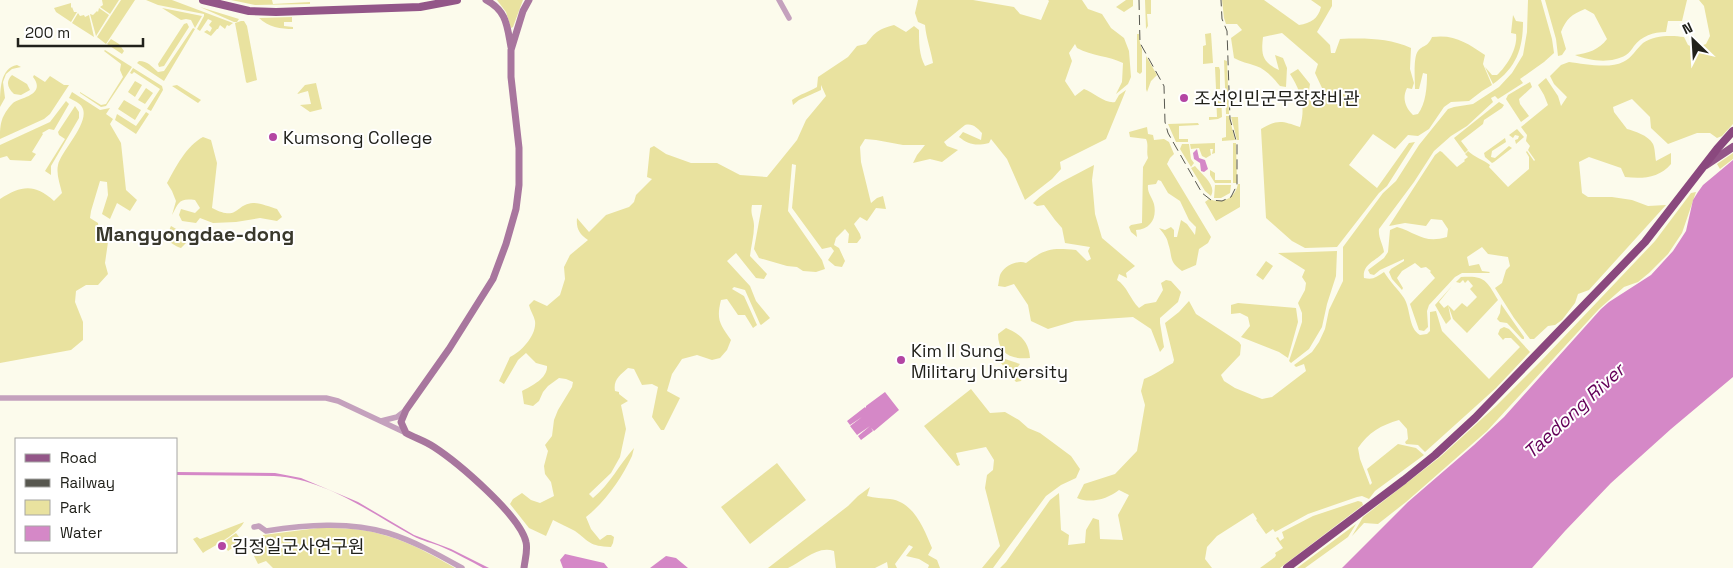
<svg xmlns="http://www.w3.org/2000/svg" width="1733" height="568" font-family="'Space Grotesk','Noto Sans KR',sans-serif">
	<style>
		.green { fill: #e9e29f }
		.water { fill: #d588c7 }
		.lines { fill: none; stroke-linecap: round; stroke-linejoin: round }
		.tertiary { stroke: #c4a1bd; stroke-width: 5.5 }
		.secondary { stroke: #a8769e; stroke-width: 7 }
		.primary { stroke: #935688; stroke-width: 8 }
		.trunk { stroke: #8a487e; stroke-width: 8 }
		.rail { stroke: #57574f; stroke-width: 1; stroke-dasharray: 10 5; stroke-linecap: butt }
		.poi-dot { fill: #b345a3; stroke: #fff; stroke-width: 2 }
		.labels { text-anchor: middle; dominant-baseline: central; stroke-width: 4; stroke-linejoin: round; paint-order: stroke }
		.poi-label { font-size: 18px; fill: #21211b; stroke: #fff; text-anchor: start }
		.water-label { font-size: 19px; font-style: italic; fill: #630058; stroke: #fff }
		.quarter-label { font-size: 20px; font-weight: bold; fill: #39382c; stroke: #fff }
	</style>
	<rect width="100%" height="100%" fill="#fcfbec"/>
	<path class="green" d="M102 0H119L110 14 100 7 103 5Z
		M121 0H135L106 44 97 37Z
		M146 0H172L233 23 229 26 227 25 225 29 220 25 218 29H217L211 36 204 32 207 30 210 32 212 28 209 25 212 21 208 19 200 31 197 29 204 16V14L158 5Z
		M231 0H272L273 4 310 2V4L255 5Z
		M497 0H523L513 27 511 28 506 12Z
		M918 0H973L1014 7 1020 14 1041 20 1049 1 1048 0H1082L1088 9 1102 14 1111 28 1124 38 1129 51 1131 77 1128 84 1116 94 1122 82 1123 63C1109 56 1092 56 1077 48L1075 44 1069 53 1072 61 1065 81 1075 96 1084 89C1094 93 1106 104 1115 102L1119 95 1126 90 1106 139 1060 162 1061 169 1052 179 1025 200 1007 159 991 139 989 143C976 146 969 145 959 137L963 132 981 140 982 133C977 128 973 123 965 125L944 142 947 146 958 150 942 162 930 159 913 163 917 155 925 145H903L876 140 865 139 860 147 861 162 871 203 877 198 883 196 886 209 876 208 867 221 860 217 854 224 860 234 861 238 857 243H848L849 234 845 229 836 238 834 245 839 248 845 261 842 267 835 266 828 260 834 251 831 247 822 249 792 208 796 165 792 164 788 211 822 260 825 269 816 272 803 271 797 267 787 266 759 258 754 249 762 205H752C750 215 754 217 754 226 754 236 751 246 750 256L767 274 764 279 756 278 736 253 727 261 750 286 756 301 770 318 761 325 760 324 745 290 734 287 732 289 744 296 757 325 753 328 745 315H738L727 299 721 300C716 320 720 324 731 340L727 350 720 358 712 360 697 355 682 359 672 374 667 391 680 398 664 430H661L652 417 658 387 652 384 642 385 634 369 628 368C620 375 613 380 615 391L619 392V394L628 401 621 405 626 429 620 457 611 473 589 494 593 498C610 484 619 465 634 448L632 456C622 478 605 502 586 517L591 529 600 540 607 535H611L614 537 613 543 611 547C589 546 590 542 575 531 568 527 560 524 553 520L546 536 529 528 510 504 513 499 522 493 531 500 540 503 554 496 551 482 545 474 544 466 548 451 545 445 552 436 554 420 558 410 572 387 573 382 566 379 559 378 548 386 543 392 539 401 533 406 524 404 522 391C532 386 548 378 547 366L536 363 526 353 518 360 504 384 499 381 510 357C521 352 537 335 535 321 534 316 530 310 529 305L534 300 547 306 560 295 565 279 564 267 570 255 588 240C579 234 576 228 577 218L589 232 606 215 629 207 634 202 636 195 652 179 647 177 650 148 654 146 666 154 691 163H717L740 175 767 177 797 140 806 120 826 96 821 85V90L799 100 793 105 792 100C800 94 809 92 817 87L818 77 848 57 857 46 866 44C875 32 879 29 894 25L906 32 914 26 919 30C919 42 919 55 925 66L933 63C931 50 926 38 925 25L918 22 915 13Z
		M1126 0H1133V6L1124 12 1116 7Z
		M1145 0H1151V14H1147L1148 26 1146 29Z
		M1222 0H1264L1299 25C1311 23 1318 19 1321 7L1311 0H1332V6L1317 32 1330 45 1331 53H1335L1340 39C1365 38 1388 38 1411 48L1410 69 1414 83 1412 89 1407 88C1402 98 1405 107 1413 115L1418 114C1426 103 1427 87 1427 74L1423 73 1419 89H1415C1415 81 1413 57 1418 51 1424 44 1427 48 1432 37 1455 34 1467 43 1485 55L1483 64 1492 85 1482 91 1469 101 1451 102 1444 107 1429 129 1418 136 1408 135 1395 149 1373 134 1349 165 1377 188 1409 143 1415 142 1387 186 1379 193 1337 247 1305 248 1292 241 1266 218 1261 129C1278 119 1282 121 1300 127 1306 107 1301 91 1290 74L1298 69 1310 84 1308 97 1320 100 1322 88 1315 73 1318 64 1282 33 1263 37C1261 55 1262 62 1279 70L1275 55 1283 58 1287 68 1286 87 1280 86C1274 79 1266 69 1256 66 1248 63 1241 62 1234 58L1231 38 1242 30 1237 24H1226L1224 18Z
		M1528 0H1541L1552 39 1554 53 1544 62 1520 79 1523 83 1498 99 1495 96 1491 98 1493 102 1467 126 1451 136 1434 151 1414 182 1379 229C1378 238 1383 244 1384 252 1376 261 1362 264 1364 278 1374 280 1376 277 1384 272 1390 282 1398 289 1404 298 1411 309 1408 328 1420 335L1427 334 1430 331V312L1436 311 1442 331 1489 379 1520 347 1511 338H1505L1503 340 1498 334 1500 329 1504 327 1509 329 1530 352 1496 388 1425 452 1418 445 1406 444 1405 442 1408 439 1407 429 1399 420C1381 425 1368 433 1358 448L1360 459 1370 485 1372 483 1367 469 1398 444 1416 448 1424 455 1375 491 1369 499 1362 496 1357 497 1308 514 1275 532 1273 529 1266 534 1256 520 1257 519 1253 513 1217 536 1207 547 1205 559 1212 568H1000L1006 562 1050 500 1059 493 1061 530 1069 535 1068 545 1085 543 1086 530 1093 518 1099 520 1100 539 1123 540 1118 515 1129 495 1119 490C1108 499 1090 504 1077 498L1084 484 1115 474 1137 451 1145 405 1141 391 1144 379C1155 375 1163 368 1173 363L1174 360 1165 323 1179 312 1189 301 1196 314 1239 342 1241 345 1240 355 1221 375 1224 381 1235 388 1262 399 1272 397 1306 371 1304 364 1296 367 1294 365 1312 352 1319 342 1325 329 1329 310 1343 281V247L1383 193 1396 181 1419 145 1448 109 1454 107 1473 104 1499 87 1512 73 1523 55 1527 32Z
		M1545 0H1687L1682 21H1668L1666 32C1653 32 1642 36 1634 46 1632 49 1629 53 1626 55 1611 64 1590 61 1575 55 1588 53 1599 50 1607 39L1594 14 1585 9C1572 14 1566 19 1561 32L1566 49 1562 55 1558 56 1556 39Z
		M1699 0H1733V124L1722 136 1717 138 1710 133H1697L1668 144 1651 128 1650 117 1632 99 1613 107 1614 112 1627 129C1634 131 1648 135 1653 144 1655 148 1655 156 1656 161L1671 153V164C1659 178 1643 179 1625 177L1621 168 1589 157 1579 162 1582 193 1588 197H1612L1632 200 1648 206 1666 205 1589 290 1578 294 1575 303 1562 320 1555 325 1548 326 1534 339H1530L1514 318 1495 288 1502 283 1506 270 1510 266 1508 257 1488 254 1482 247 1467 257 1469 266 1479 264 1482 271 1490 272 1489 273H1462L1455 277 1429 305 1427 311 1428 327 1424 331 1419 330 1410 304 1435 278 1430 272 1431 271 1426 267 1421 268 1415 263 1402 271 1397 278 1403 288 1402 290 1392 279 1389 272 1391 269 1404 261V259L1380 270 1374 275 1370 274 1368 270 1384 258 1388 252 1390 230 1397 227C1417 233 1424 244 1447 237L1448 229 1442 220 1431 219 1426 226 1405 223 1389 226 1435 155 1440 151 1442 152 1457 167 1465 161 1464 160 1468 157 1465 154 1468 151C1474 157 1484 160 1490 165L1489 167 1508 187 1529 169V157L1526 152 1527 151 1534 161 1535 160 1528 150 1530 146 1526 141 1527 135 1521 127 1548 105 1544 95 1538 85 1546 78 1558 96 1561 106 1567 97 1554 84 1550 76 1561 65 1569 62C1584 64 1610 69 1623 62 1632 58 1636 49 1643 43 1654 35 1672 35 1684 37L1688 45 1695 48 1706 44 1710 36 1704 6Z
		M71 3V8L72 7 74 12H77L71 22 56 12 54 8Z
		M200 7 239 19 237 22H234Z
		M99 8 109 15 96 36 90 14 93 15 97 11 98 12Z
		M162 8 202 16 195 28 191 20 186 19 181 20Z
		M78 13 80 16 84 15 85 17 89 15 94 37 72 23Z
		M1513 15 1516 21 1523 22C1523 49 1516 68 1493 84L1485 67 1492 75H1497C1507 66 1518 48 1516 34L1511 33Z
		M292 17V22H284V26L293 27V29C281 29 268 27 259 18Z
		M241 21H244L247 26 257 80 247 83 246 82 235 23Z
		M187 23 189 27 164 66 159 67 158 64 184 24Z
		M193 28 195 29 164 81 137 63 139 61C148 61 151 66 158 72L164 71Z
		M1211 33 1213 63 1203 64V46L1206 45 1205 34Z
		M1137 34H1139L1140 43 1142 49V72L1140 74 1137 72Z
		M111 39 119 44 124 51 122 54 107 44Z
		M105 50 132 67 106 106 101 107 80 93V92L101 105 106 104 123 77 120 70 121 64 104 51Z
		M1146 56 1157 75 1151 81 1147 92 1146 89Z
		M1224 60 1227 61 1229 114H1226Z
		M17 65 21 67 12 69 6 74 3 82 5 98 0 107C0 90 0 68 17 65Z
		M1215 67H1219L1220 70V89H1216Z
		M133 68 162 86 163 90 151 111 147 109 160 89 134 72 132 74 130 73Z
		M12 75 27 84 30 90 21 95 14 94C8 88 5 82 12 75Z
		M34 75 45 82 50 76 64 85H69L50 114 44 119 0 139C0 123 1 116 13 103 19 98 47 95 33 77Z
		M135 81 142 85 135 97 128 92Z
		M1530 82 1532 87 1519 99 1520 104 1529 116 1521 122 1506 99 1508 95Z
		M316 83 322 109 310 112 300 105 311 104 308 91 297 94 305 85Z
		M177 85 201 100 198 103 172 86Z
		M146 88 153 93 145 104 138 100Z
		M72 92 100 110 110 108 106 114 113 119 110 124 121 143 126 190 137 200 130 211 117 203 110 219 102 214 108 195 107 182 100 181 91 211 90 218 98 223 99 233 108 242 105 263 108 274 98 285H86L76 291 75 302 83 322V340L71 350 0 363V199C21 186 34 183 54 201L62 193C60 184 56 174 58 165 61 151 91 122 82 107 80 103 73 100 69 98Z
		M1216 94 1221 95 1222 117 1218 119 1209 120V117H1217Z
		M124 100 141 110 135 120 118 109Z
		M66 101 69 104 54 130 49 129 42 133 43 134 32 152 36 154 31 161 10 160 7 156 0 158V145L50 122Z
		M1499 102 1504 105 1502 108 1484 120 1483 124 1461 141 1468 150 1465 153 1454 138Z
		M75 106 79 112V118L51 166V175L45 171 65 139 59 135 58 132Z
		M146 112 149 114 136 134 115 120 117 114 136 126Z
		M1226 116H1229L1235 140 1222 141V138L1226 137Z
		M1231 117H1238L1239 140H1237Z
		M1198 123 1199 125 1179 126V139H1188V142H1176L1168 124Z
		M1147 127 1148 134 1153 135 1154 140 1164 139 1169 142 1174 154 1170 158 1167 164 1211 237 1208 243 1199 249 1196 265 1182 271C1168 261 1173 257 1168 243 1167 237 1163 233 1159 228L1165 230 1171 227 1174 230V237H1177L1181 220 1187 224 1195 235 1196 227 1189 220 1180 201 1168 193 1161 181 1158 180 1156 184 1148 185C1147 193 1152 197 1154 204 1157 218 1151 229 1136 230L1137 237 1131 232 1129 227 1131 225 1142 223 1143 167 1148 158C1146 151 1149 145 1146 139L1130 137 1129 132Z
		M1517 129 1524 137 1516 144 1515 140 1518 139 1519 136 1515 135 1513 138 1509 135Z
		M203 137 211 140 217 163 212 208C239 222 235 204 253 203 261 203 270 207 277 209L282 217 277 221 260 218 236 222 213 223 200 218 196 223 182 221 179 215 181 209 195 213 200 208 195 200C179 198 179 202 172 215L176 201 172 191 167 183C176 167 186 146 203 137Z
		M1505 138 1506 142 1492 151 1491 157 1495 158 1509 146 1512 148 1494 162 1492 163 1485 157 1484 153Z
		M1215 143V153L1212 154 1213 149H1210L1211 155 1206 158 1202 156 1199 148 1191 149 1190 144Z
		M1233 143H1236V144L1237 183H1233Z
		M1182 144H1189L1191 159 1194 163 1191 167 1180 149Z
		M1733 153V159L1720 169 1717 164Z
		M1094 165 1092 180 1095 214 1102 238 1135 266 1126 273 1127 278 1119 274 1117 280C1127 286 1130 299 1139 308L1145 304 1156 302 1163 290 1161 283 1166 280 1171 281 1181 292 1178 302 1160 318V323L1164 347 1160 352 1151 329 1133 317 1075 321 1048 329 1031 321 1028 305 1014 284 1005 287 998 286C999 282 999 276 1001 273 1006 265 1018 260 1026 263 1046 248 1052 248 1076 250L1087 261 1091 259 1088 251 1090 247 1065 243 1062 228 1055 220 1044 205 1037 206 1033 203C1049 186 1074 176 1094 165Z
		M1195 166C1202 175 1217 185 1211 196L1205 191 1191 168Z
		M1210 170 1215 173V180H1231V183H1215L1210 175Z
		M1238 184H1240V207L1216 221 1205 202 1209 199C1222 204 1235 199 1238 184Z
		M1215 185H1231L1230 193 1221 198H1214Z
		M1696 192 1682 233 1668 254 1649 273 1638 282 1624 287 1599 309 1487 431 1406 502 1378 524 1364 523 1352 536 1363 517 1440 457 1496 406 1542 360 1655 241 1691 193Z
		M171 226 185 234 186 243 181 248C175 246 169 242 166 237Z
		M1337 251 1336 276 1327 304 1322 327 1309 349 1291 363 1289 361 1302 322V313L1298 303 1305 290 1306 283 1302 277 1305 270 1278 253Z
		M1266 261 1273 266 1263 280 1256 275Z
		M1461 277C1485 275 1487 281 1498 300L1467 333 1453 319 1448 305 1454 311 1462 303 1467 307 1477 297 1470 289 1473 286 1468 280 1465 283 1463 280 1460 283 1456 282Z
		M1452 286 1439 302 1444 308 1448 305 1451 319 1446 324 1435 305Z
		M1238 303 1296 308 1298 322 1288 358 1279 352 1241 337 1250 326 1248 317 1240 313 1231 314V305Z
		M1501 304 1524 337V339H1522L1507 323 1500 322 1497 319 1500 313Z
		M1006 328C1020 334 1029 341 1030 358 1012 360 998 354 998 334Z
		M1005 359 1020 364 1017 368 1018 372 1025 371 1021 381 1016 382 1001 363 999 360Z
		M971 389 990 413 1005 412 1019 420 1028 428 1040 433 1071 456 1080 469 1076 478 1061 485 1046 496 993 568H982L1000 546 985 488 987 475 993 470 994 460 986 447 956 453 960 465 957 466 924 426Z
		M777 463 806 500 750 544 721 507Z
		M870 487 867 496C875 498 882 498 890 499 914 502 924 529 932 548L928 555 937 560 940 568H928L929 565 919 559 906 556 913 547 909 545 895 564 897 568H888L887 562 875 568H836L834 551C817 545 802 562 788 568 782 568 774 568 768 568L848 506 858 496Z
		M1358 501 1362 502 1363 505 1280 568H1260L1275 557 1276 555 1275 553 1283 548 1276 538 1278 537 1280 541 1284 538 1282 532 1313 516Z
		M244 522C239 533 214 546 203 553L193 539 197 537 200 539Z
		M1356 524 1348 537 1305 568H1297Z
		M318 528C333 528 347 528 361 530 396 535 426 551 455 568H273L266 561 258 564 254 556 261 546 263 535Z
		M236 533 242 541 228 551 222 543Z"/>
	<path class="water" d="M1197 149 1199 158 1205 160 1208 169 1204 172 1201 171 1200 163 1194 159 1193 153Z
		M1733 160V377L1671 429 1611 483 1565 531 1532 568H1342L1408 502 1474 445 1504 417 1601 309 1609 302 1651 275 1673 251 1686 231 1693 200 1698 192 1703 185Z
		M885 392 899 410 874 431 871 428 873 431 861 440 858 436 870 426 857 435 850 426 862 417 850 425 847 421 865 407 866 408V406Z
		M176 472 275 473 301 478 358 502 414 535 451 549 489 568H483C470 561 456 553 442 547 433 543 422 541 413 536 369 512 326 479 274 476L176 475Z
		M565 554 604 563 608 568H563L560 560Z
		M666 556 676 558 688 568H650Z"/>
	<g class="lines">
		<path class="tertiary" d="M779 0 789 18
			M0 398H326L338 401 406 433
			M381 421 397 417 406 410
			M254 527 259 526 266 531C305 525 349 521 388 533 414 541 439 555 462 568"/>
		<path class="secondary" d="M486 0C507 11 507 26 511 47
			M524 568C525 559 528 550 526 542 520 515 457 462 434 447 425 441 415 438 406 433L401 422 406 410 449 349 493 279 506 244 516 209 519 185V148L511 77V50L523 11 529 0"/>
		<path class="primary" d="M203 0 249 11 276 12 420 7 457 0
			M1706 165 1733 147"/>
		<path class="trunk" d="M1287 568 1404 480 1435 455 1475 418 1645 242 1717 149 1733 131"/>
		<path class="rail" d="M1139 0 1140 43 1164 86 1165 122 1168 133 1202 193 1211 200 1222 201 1231 197 1237 185V144L1230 119 1227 31 1222 19 1221 0"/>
	</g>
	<g class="poi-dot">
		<circle cx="1184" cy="98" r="5"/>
		<circle cx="273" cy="137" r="5"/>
		<circle cx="901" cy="360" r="5"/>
		<circle cx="222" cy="546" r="5"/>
	</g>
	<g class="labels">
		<g class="poi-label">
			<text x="1194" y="98">조선인민군무장장비관</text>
			<text x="283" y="137">Kumsong College</text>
			<text x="911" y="350">Kim Il Sung<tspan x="911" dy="21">Military University</tspan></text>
			<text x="232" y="546">김정일군사연구원</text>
		</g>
		<g class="water-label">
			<text transform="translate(1574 411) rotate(-43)">Taedong River</text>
		</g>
		<g class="quarter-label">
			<text x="195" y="234">Mangyongdae-dong</text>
		</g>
	</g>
	<rect x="15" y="438" width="162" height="115" fill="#ffffff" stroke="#a6a6a4"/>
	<rect x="25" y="454" width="25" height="8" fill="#935688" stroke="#a6a6a4"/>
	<text x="60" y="463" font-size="15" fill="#21211b">Road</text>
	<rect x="25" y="479" width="25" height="8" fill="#57574f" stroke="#a6a6a4"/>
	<text x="60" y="488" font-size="15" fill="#21211b">Railway</text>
	<rect x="25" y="500" width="25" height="15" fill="#e9e29f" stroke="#a6a6a4"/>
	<text x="60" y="513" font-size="15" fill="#21211b">Park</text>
	<rect x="25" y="526" width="25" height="15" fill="#d588c7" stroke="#a6a6a4"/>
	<text x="60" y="538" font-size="15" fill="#21211b">Water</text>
	<g transform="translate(1693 40) rotate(335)" stroke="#ffffff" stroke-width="4" paint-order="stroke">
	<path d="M0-4L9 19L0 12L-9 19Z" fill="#21211b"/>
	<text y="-8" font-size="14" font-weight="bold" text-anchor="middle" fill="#21211b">N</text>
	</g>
	<path d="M18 38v8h125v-8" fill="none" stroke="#21211b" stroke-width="2.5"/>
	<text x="25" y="38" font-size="15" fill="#21211b" stroke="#ffffff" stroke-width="4" paint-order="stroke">200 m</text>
</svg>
